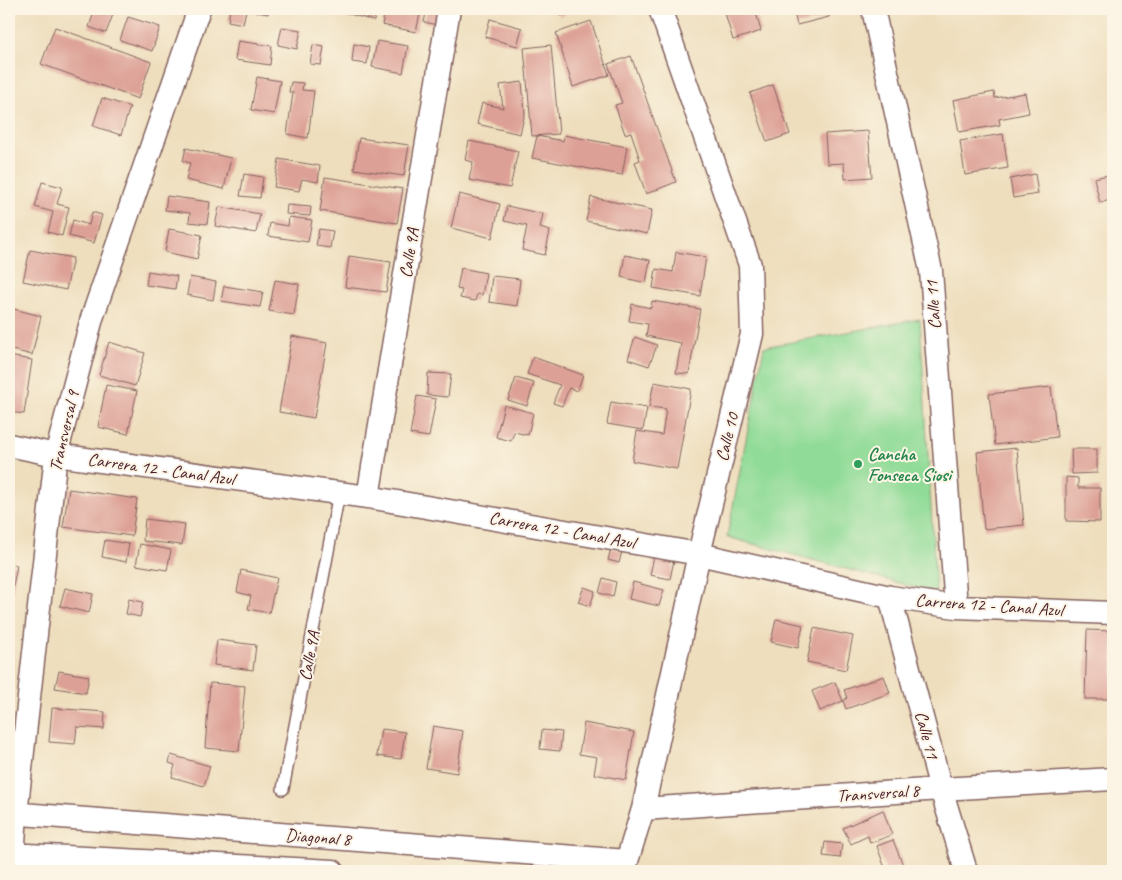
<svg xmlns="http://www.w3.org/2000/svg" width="1122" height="880" font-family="Caveat,sans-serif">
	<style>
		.green { fill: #90db97; stroke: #6d7d61 }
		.building { fill: #dda096 }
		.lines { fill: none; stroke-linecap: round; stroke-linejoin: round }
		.lane-casing { stroke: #83625e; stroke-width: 14 }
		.street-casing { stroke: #83625e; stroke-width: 25 }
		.lane { stroke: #fff; stroke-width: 11 }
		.street { stroke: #fff; stroke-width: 22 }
		.leisure-dot { fill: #2e9e5b; stroke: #fcf5e5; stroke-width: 2 }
		.labels { text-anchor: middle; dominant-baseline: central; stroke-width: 4; stroke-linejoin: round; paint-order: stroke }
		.street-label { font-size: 18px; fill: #4a1f2b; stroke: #fcf5e5 }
		.leisure-label { font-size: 18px; font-weight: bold; fill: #27864d; stroke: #fcf5e5; text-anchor: start }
	</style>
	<rect width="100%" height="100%" fill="#fcf5e5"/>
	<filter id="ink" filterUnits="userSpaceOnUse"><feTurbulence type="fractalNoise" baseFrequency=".02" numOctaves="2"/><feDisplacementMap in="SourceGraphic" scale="10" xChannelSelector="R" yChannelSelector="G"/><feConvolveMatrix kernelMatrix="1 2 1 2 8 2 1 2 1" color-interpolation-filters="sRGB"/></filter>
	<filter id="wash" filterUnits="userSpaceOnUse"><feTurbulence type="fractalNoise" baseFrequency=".0096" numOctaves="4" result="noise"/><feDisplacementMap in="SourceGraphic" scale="20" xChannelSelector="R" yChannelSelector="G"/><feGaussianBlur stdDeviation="1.12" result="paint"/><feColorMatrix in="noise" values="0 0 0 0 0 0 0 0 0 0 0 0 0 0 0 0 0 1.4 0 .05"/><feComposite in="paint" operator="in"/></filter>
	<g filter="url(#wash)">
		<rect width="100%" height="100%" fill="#eedebd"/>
		<path class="green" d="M920 319 936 593 727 537 764 347Z"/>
		<g id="blocks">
			<path class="building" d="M95 9H115L106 33 89 27Z
				M230 9H269L268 14 246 10 243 24 228 21Z
				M347 9H372L377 10 374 21 346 13Z
				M385 9H421L416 32 382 25Z
				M427 9H445L441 26 424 22Z
				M557 9H577L560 16Z
				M740 9H755L761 31 733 40 725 13Z
				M793 9H827L829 17 797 25Z
				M128 17 160 27 152 51 120 40Z
				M490 19 522 28 517 46 485 37Z
				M591 21 609 75 573 87 556 33Z
				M55 27 151 62 138 99 41 64Z
				M282 27 301 30 297 49 278 45Z
				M238 41 272 46 270 65 235 60Z
				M377 41 408 46 403 73 372 67Z
				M354 44 369 47 367 64 352 62Z
				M313 45 324 47 321 65 310 64Z
				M551 45 559 134 532 136 524 48Z
				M631 56 676 182 646 194 635 162 640 160 631 132 625 134 615 105 622 103 608 64Z
				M257 77 280 81 274 114 251 110Z
				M291 82 303 83 302 90 314 91 308 138 287 134 293 93 289 92Z
				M522 82 525 113 520 134 477 124 482 103 503 108 500 85Z
				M773 85 790 134 767 142 750 93Z
				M994 92 995 98 1025 93 1029 113 999 119 1000 125 959 132 953 100Z
				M102 98 130 107 121 135 93 126Z
				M868 131 872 177 845 179 844 163 827 164 825 134Z
				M1003 134 1008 168 965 175 960 141Z
				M564 135 627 147 622 175 532 158 537 136 563 141Z
				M359 138 409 145 404 176 354 169Z
				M469 141 518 151 510 188 469 180 473 162 465 160Z
				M186 148 231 158 224 189 186 180 190 163 183 161Z
				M279 159 320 166 318 182 302 179 299 191 274 187Z
				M244 174 263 177 260 198 240 196Z
				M1035 174 1038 194 1013 198 1010 179Z
				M1113 174V199L1100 203 1094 178Z
				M325 177 403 189 397 223 320 211Z
				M42 182 62 187 57 204 69 207 62 236 48 232 53 212 35 207Z
				M459 194 500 204 492 238 451 228Z
				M167 196 210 202 207 224 189 222 190 213 165 210Z
				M591 197 652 210 647 234 586 221Z
				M287 205 311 207 310 216 286 214Z
				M507 206 543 214 540 228 550 231 545 255 522 250 527 226 504 221Z
				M219 207 260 214 256 233 215 226Z
				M92 212 102 215 94 243 69 236 73 220 89 225Z
				M9 216 14 218 9 232Z
				M289 217 312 220 308 242 268 236 270 223 288 226Z
				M169 229 202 235 197 259 165 252Z
				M319 229 333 231 330 248 316 246Z
				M30 250 73 258 66 290 23 281Z
				M676 252 706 257 700 296 653 288 656 269 673 272Z
				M625 255 650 260 646 283 621 277Z
				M349 256 391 262 386 292 345 287Z
				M461 268 486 273 482 295 477 294 475 301 460 298 462 290 457 289Z
				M148 271 177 276 175 289 146 285Z
				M492 276 520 279 517 306 489 302Z
				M190 277 216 282 213 300 187 295Z
				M275 280 299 284 294 315 269 311Z
				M224 286 263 292 260 307 221 301Z
				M652 301 700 309 689 374 676 373 681 343 646 336 648 324 629 321 632 304 651 308Z
				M14 309 41 316 32 355 9 349V333Z
				M292 336 327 343 314 418 279 412Z
				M635 337 657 345 649 366 628 359Z
				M109 342 145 353 135 386 99 375Z
				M9 356 32 360 24 414 9 412Z
				M533 357 583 375 577 391 569 388 562 406 553 403 560 385 527 374Z
				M428 373 451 374 448 397 427 395Z
				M516 378 534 383 527 406 508 400Z
				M654 382 691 389 677 469 632 461 637 431 662 435 666 409 649 407Z
				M106 385 137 391 128 434 98 427Z
				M1051 387 1057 437 995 445 989 394Z
				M417 396 436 399 429 437 410 434Z
				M611 402 647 408 643 430 607 424Z
				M504 405 533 413 528 435 514 432 511 441 496 437Z
				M1017 448 1024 525 984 529 977 452Z
				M1071 449H1097V473L1072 474Z
				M1066 477 1078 478V488H1100V522L1066 521Z
				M69 489 137 499 132 536 63 527Z
				M145 519 185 524 182 545 143 541Z
				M105 540 129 544 126 562 102 557Z
				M140 544 171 550 167 570 136 565Z
				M611 548 622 551 619 563 608 560Z
				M654 556 674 560 670 579 650 575Z
				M9 564 17 565 10 603H9Z
				M241 570 277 578 269 613 248 609 251 596 237 592Z
				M603 578 616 582 613 597 599 593Z
				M633 582 664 590 659 606 629 599Z
				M584 587 595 591 590 606 578 602Z
				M65 588 93 594 89 613 60 606Z
				M129 599 143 602 140 617 126 614Z
				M776 619 803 625 798 648 771 642Z
				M814 628 853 636 846 670 807 662Z
				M1087 630 1113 631V699H1085Z
				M217 640 256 645 253 670 214 665Z
				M59 671 89 676 86 693 55 688Z
				M884 676 890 693 846 709 843 701 847 698 844 690Z
				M835 682 843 701 820 711 812 691Z
				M210 683 245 686 239 751 205 748Z
				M52 708 105 712 104 729 77 727 75 744 49 742Z
				M584 723 634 732 626 780 594 774 597 757 579 754Z
				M433 726 463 731 457 773 426 768Z
				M381 729 405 732 401 759 377 756Z
				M542 730 562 732 560 751 540 749Z
				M171 755 210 766 204 786 172 777 175 765 169 763Z
				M883 810 892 835 870 843 868 836 851 844 843 828Z
				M893 840 903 865 886 871 877 846Z
				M825 842 842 844 840 858 823 856Z"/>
		</g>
	</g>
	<g filter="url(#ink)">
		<use href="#blocks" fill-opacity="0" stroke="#83625e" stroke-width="1"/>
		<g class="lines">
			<defs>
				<path id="lane" d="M283 789 339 493"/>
				<path id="street" d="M873 9 931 271 956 607
					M9 445 56 455 368 497 699 554 890 597 956 607 1113 613
					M368 497 449 9
					M890 597 941 789 966 871
					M643 809 941 789 1113 779
					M9 813 627 861
					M9 854 333 871
					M12 871 16 814 56 455 92 318 199 9
					M625 871 627 861 643 809 699 554 752 334 750 265 660 9"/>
			</defs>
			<use href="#lane" class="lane-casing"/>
			<use href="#street" class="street-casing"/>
			<use href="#lane" class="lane"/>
			<use href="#street" class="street"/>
		</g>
	</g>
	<circle class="leisure-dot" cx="858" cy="464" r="5"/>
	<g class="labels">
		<g class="street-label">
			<text transform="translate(409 253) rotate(-81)">Calle 9A</text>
			<text transform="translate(933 305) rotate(-94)">Calle 11</text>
			<text transform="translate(64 431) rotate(-77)">Transversal 9</text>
			<text transform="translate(727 437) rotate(-76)">Calle 10</text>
			<text transform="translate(161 469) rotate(8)">Carrera 12 - Canal Azul</text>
			<text transform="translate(562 530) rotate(10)">Carrera 12 - Canal Azul</text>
			<text transform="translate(989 605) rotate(4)">Carrera 12 - Canal Azul</text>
			<text transform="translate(309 656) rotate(-79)">Calle 9A</text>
			<text transform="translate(927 735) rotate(75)">Calle 11</text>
			<text transform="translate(878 793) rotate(-4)">Transversal 8</text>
			<text transform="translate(318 837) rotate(4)">Diagonal 8</text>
		</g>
		<g class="leisure-label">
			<text x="868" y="454">Cancha<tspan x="868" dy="21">Fonseca Siosi</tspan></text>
		</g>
	</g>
	<rect width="1122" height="880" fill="none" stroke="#fcf5e5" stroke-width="30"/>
</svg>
